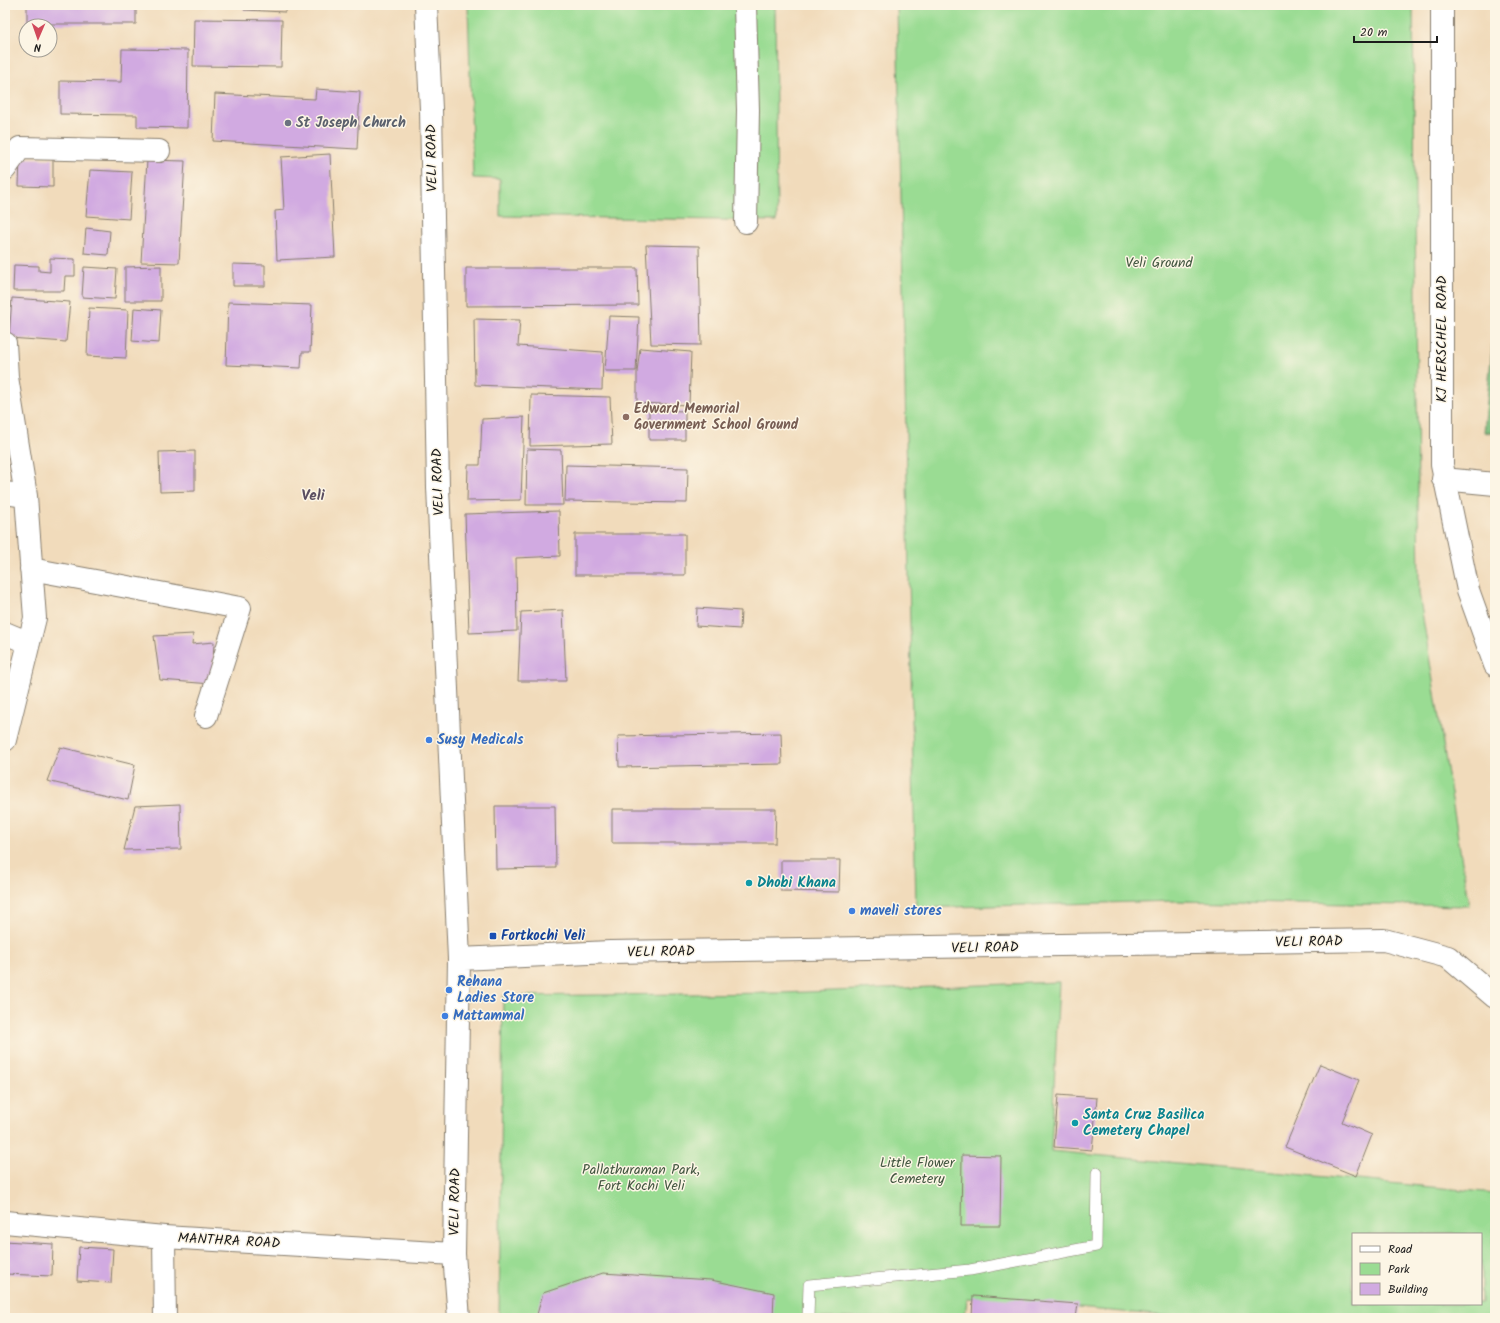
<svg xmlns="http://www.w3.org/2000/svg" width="1500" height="1323" font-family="Kalam,sans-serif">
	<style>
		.green { fill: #9adc93; stroke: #5b7c58; fill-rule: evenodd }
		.forest { fill: #7bbc7d; stroke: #4c6c4c }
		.building { fill: #d1aae1 }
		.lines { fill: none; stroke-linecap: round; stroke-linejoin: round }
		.lane-casing { stroke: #867c6c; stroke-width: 12 }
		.street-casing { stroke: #867c6c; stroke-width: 24 }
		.secondary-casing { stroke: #867c6c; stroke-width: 24 }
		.lane { stroke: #fff; stroke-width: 11 }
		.street { stroke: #fff; stroke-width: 22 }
		.secondary { stroke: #fff; stroke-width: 22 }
		.worship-dot { fill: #6b7280; stroke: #fcf5e5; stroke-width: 1.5 }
		.education-dot { fill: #8d6e63; stroke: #fcf5e5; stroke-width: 1.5 }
		.shop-dot { fill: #3f7fe0; stroke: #fcf5e5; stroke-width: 1.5 }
		.culture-dot { fill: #0f9aa8; stroke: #fcf5e5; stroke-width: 1.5 }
		.transit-dot { fill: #1a4fb4; stroke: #fcf5e5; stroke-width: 1.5 }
		.labels { text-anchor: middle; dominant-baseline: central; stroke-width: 3; stroke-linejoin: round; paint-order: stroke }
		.worship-label { font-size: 14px; font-weight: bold; fill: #5b616d; stroke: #fcf5e5; text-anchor: start }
		.street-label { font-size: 14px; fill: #1c1c1c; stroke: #fcf5e5 }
		.park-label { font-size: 14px; fill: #425640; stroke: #fcf5e5 }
		.education-label { font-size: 14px; font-weight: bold; fill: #785e54; stroke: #fcf5e5; text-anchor: start }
		.shop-label { font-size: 14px; font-weight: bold; fill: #366cbe; stroke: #fcf5e5; text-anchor: start }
		.culture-label { font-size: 14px; font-weight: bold; fill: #0d838f; stroke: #fcf5e5; text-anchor: start }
		.transit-label { font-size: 14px; font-weight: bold; fill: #164399; stroke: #fcf5e5; text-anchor: start }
		.neighbourhood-label { font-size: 15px; font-weight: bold; fill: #5b4e61; stroke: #fcf5e5 }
	</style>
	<rect width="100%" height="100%" fill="#fcf5e5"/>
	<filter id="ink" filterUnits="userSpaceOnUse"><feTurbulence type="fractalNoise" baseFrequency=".025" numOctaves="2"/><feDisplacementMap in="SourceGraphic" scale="8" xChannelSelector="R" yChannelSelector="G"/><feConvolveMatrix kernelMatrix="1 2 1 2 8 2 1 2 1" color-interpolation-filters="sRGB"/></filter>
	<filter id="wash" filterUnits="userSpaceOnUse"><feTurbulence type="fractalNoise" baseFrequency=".012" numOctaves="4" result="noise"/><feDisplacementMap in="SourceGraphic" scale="16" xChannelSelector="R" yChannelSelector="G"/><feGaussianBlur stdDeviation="0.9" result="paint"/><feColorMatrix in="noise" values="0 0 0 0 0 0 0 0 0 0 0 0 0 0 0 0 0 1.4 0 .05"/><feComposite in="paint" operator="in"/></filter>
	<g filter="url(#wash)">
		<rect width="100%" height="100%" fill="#f1dbbb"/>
		<path class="green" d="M468 5H775L777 221 500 216V179L473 178Z
			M897 5H1413L1419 593 1469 906 1175 901 916 908Z
			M1059 982 1051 1151 1495 1193 1492 1318H1190L967 1298 965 1318H499L503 996 782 993ZM1353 1234H1481V1304H1353Z"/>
		<path class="forest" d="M1495 316V434L1484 432Z"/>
		<g id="blocks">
			<path class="building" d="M27 5H136V24H27Z
				M244 5H286L285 12 244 10Z
				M194 19 282 20 281 67 193 66Z
				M122 49 188 50 187 128 137 127V115L60 114V81L121 82Z
				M316 89 360 92 357 149 213 141 215 94 315 99Z
				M330 154 335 257 277 260 275 211 284 210 281 157Z
				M20 158 53 159V187L19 186Z
				M147 160 185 161 179 263 141 262Z
				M90 170 132 172 129 219 86 216Z
				M86 228 110 231 108 255 84 253Z
				M646 245 699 246 701 345 651 344Z
				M50 258 75 259V276H65L64 291H13L14 265 39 266V271L50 272Z
				M233 264 265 265V286H233Z
				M161 266V301H125V267Z
				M84 267 117 269 115 299 82 297Z
				M466 268H637L638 305 466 306Z
				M12 298 70 302 66 342 9 338Z
				M228 302 312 305 310 352H302L301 368 226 365Z
				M89 308 128 310 126 358 87 356Z
				M134 308 161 310 159 343 132 341Z
				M609 316 639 317 636 371H605Z
				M474 319 520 320 518 346 603 352 602 390 475 385Z
				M640 348 691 352 689 405 637 403V372Z
				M531 395 610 397 612 444 530 446Z
				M649 410 685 411V440H649Z
				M524 417 521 500 467 501 468 465H480L482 419Z
				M527 449 561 450 563 505H526Z
				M195 451V491L160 492 159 452Z
				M566 465 688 468 687 503 565 501Z
				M559 511 560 556 516 558 517 631 469 633 465 514Z
				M575 534H685V575H575Z
				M697 608 741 611 740 629 696 626Z
				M563 610 566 681H518L521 612Z
				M193 634 192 644 214 642 212 684 160 680 154 636Z
				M781 733 782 764 619 767 618 736Z
				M60 747 135 765 128 800 47 781Z
				M180 804 181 849 124 850 135 806Z
				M495 806H555L556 868 496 869Z
				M612 809H776L775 843H612Z
				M781 860H840L839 892 781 891Z
				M1320 1064 1359 1080 1342 1122 1372 1135 1356 1176 1285 1147Z
				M1058 1095 1097 1098 1092 1150 1054 1147Z
				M962 1155 1001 1156 1000 1226H961Z
				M5 1241 53 1244 52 1276 5 1274Z
				M79 1247 113 1249 111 1283 77 1281Z
				M603 1273 711 1280 774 1293 773 1318H536L543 1293Z
				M973 1296 1078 1304 1076 1318H972Z"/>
		</g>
	</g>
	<g filter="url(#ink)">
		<use href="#blocks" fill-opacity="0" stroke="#867c6c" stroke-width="1"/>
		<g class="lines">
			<defs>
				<path id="lane" d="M808 1318 809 1285 970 1270 1096 1246 1097 1173"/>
				<path id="street" d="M745 5 748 110 746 222
					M5 169 20 148 159 151
					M5 343 7 377 26 496 35 618 5 740
					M1443 479 1495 484
					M5 493 26 496
					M31 569 240 608 206 716
					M5 633 29 643
					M164 1237 165 1318"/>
				<path id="secondary" d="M426 5 431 109 438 487 459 959
					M1442 5V465L1468 590 1495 665
					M5 1222 164 1237 454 1254
					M459 1318 454 1254 459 959 610 952 1384 940 1448 957 1495 997"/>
			</defs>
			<use href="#lane" class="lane-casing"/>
			<use href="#street" class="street-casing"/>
			<use href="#secondary" class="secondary-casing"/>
			<use href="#lane" class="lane"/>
			<use href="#street" class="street"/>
			<use href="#secondary" class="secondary"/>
		</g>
	</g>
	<circle class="worship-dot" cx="288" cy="123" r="4"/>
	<circle class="education-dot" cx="626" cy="417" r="4"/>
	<g class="shop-dot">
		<circle cx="429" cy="740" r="4"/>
		<circle cx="852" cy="911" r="4"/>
		<circle cx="449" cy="990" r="4"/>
		<circle cx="445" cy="1016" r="4"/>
	</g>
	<g class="culture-dot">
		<circle cx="749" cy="883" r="4"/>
		<circle cx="1075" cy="1123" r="4"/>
	</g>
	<rect class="transit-dot" x="489" y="932" width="8" height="8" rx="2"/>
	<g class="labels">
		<g class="worship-label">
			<text x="296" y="123">St Joseph Church</text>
		</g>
		<g class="street-label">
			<text transform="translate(432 158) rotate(-91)">VELI ROAD</text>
			<text transform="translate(1442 339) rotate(-90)">KJ HERSCHEL ROAD</text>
			<text transform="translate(438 482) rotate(-92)">VELI ROAD</text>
			<text transform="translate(1309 942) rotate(-1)">VELI ROAD</text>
			<text transform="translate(985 948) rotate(-1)">VELI ROAD</text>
			<text transform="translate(661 952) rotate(-1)">VELI ROAD</text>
			<text transform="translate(455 1202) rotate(-89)">VELI ROAD</text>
			<text transform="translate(229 1241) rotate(3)">MANTHRA ROAD</text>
		</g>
		<g class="park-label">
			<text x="1159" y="263">Veli Ground</text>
			<text x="917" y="1163">Little Flower<tspan x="917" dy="16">Cemetery</tspan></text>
			<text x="641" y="1170">Pallathuraman Park,<tspan x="641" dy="16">Fort Kochi Veli</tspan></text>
		</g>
		<g class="education-label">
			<text x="634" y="409">Edward Memorial<tspan x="634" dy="16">Government School Ground</tspan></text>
		</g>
		<g class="shop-label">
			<text x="437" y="740">Susy Medicals</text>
			<text x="860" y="911">maveli stores</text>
			<text x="457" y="982">Rehana<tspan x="457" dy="16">Ladies Store</tspan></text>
			<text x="453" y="1016">Mattammal</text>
		</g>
		<g class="culture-label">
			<text x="757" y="883">Dhobi Khana</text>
			<text x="1083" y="1115">Santa Cruz Basilica<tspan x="1083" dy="16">Cemetery Chapel</tspan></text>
		</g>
		<g class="transit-label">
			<text x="501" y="936">Fortkochi Veli</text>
		</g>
		<g class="neighbourhood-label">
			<text x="313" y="496">Veli</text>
		</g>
	</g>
	<rect width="1500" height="1323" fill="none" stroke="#fcf5e5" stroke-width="20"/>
	<rect x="1352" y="1233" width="130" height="72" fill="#fcf5e5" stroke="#a29e95"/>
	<rect x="1360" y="1246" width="20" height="6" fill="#ffffff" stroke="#a29e95"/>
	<text x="1388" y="1253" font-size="12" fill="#1c1c1c">Road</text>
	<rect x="1360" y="1263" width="20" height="12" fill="#9adc93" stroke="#a29e95"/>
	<text x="1388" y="1273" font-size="12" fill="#1c1c1c">Park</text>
	<rect x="1360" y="1283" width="20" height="12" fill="#d1aae1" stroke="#a29e95"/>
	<text x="1388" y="1293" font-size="12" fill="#1c1c1c">Building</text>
	<g transform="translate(38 38) rotate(182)"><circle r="19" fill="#fcf5e5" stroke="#a29e95"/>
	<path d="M0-3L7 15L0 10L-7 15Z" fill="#d1495b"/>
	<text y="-6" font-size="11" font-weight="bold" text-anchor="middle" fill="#1c1c1c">N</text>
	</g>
	<path d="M1354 36v6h83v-6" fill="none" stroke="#1c1c1c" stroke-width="2"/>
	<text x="1360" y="36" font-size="12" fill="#1c1c1c" stroke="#fcf5e5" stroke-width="3" paint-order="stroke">20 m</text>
</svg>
